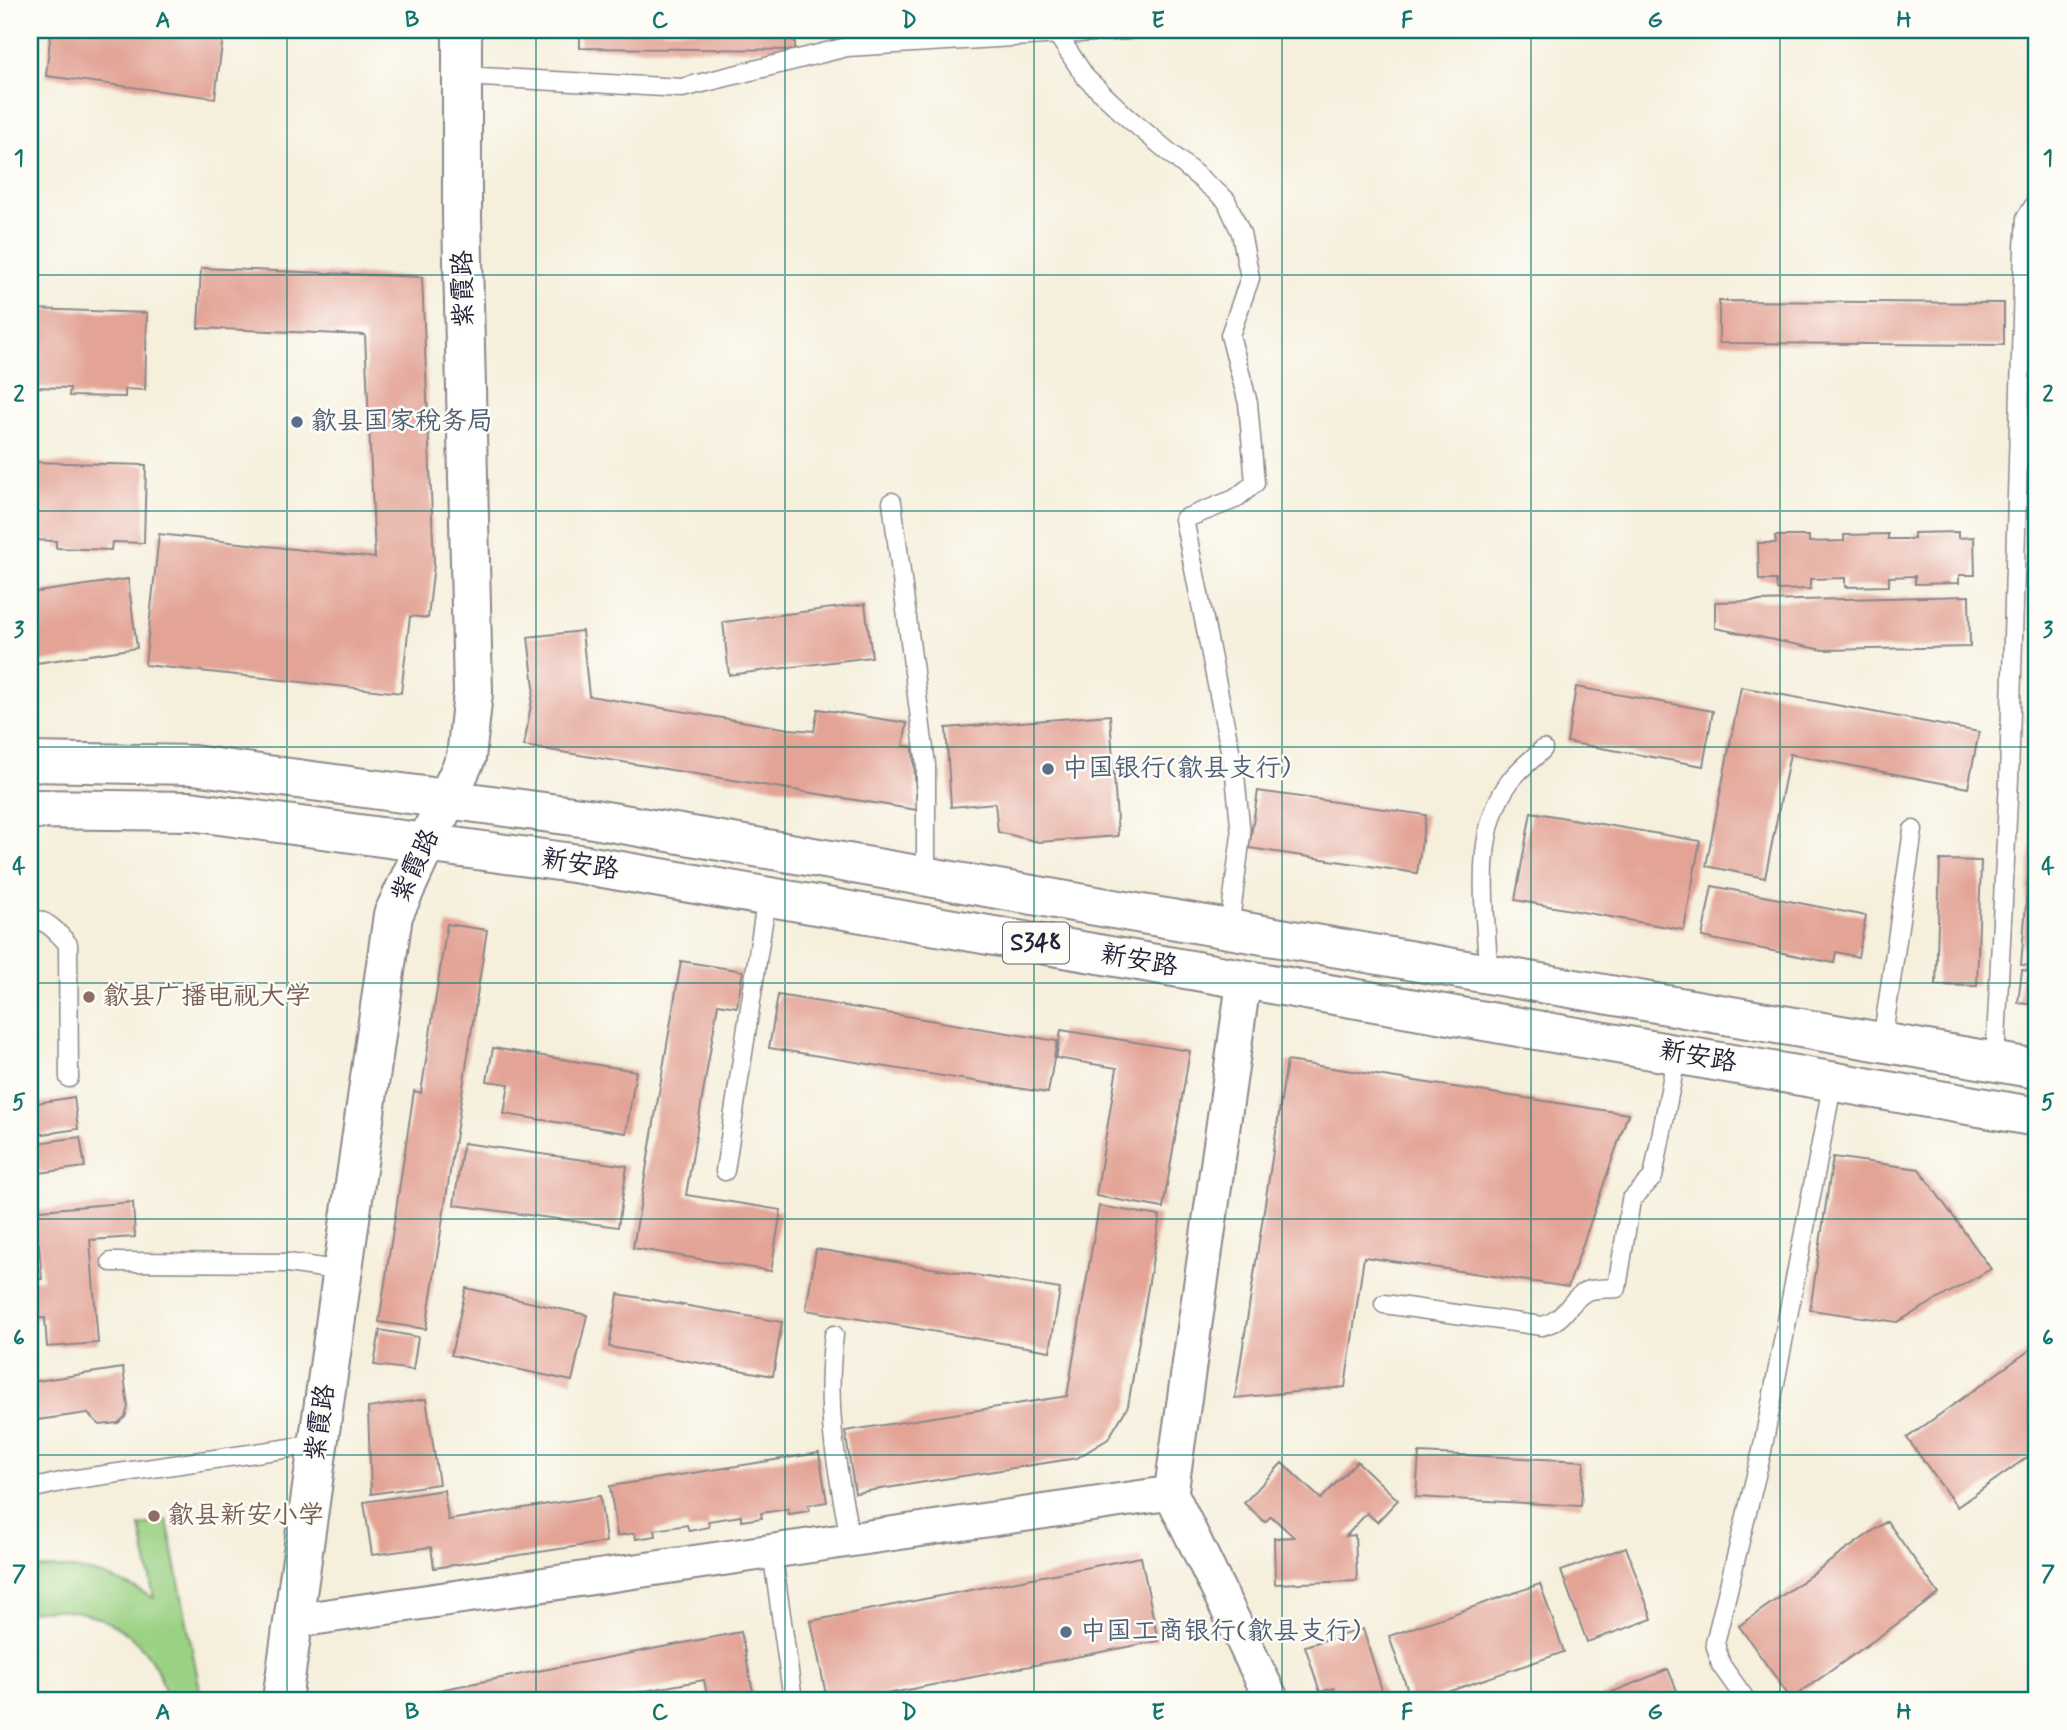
<svg xmlns="http://www.w3.org/2000/svg" width="2067" height="1730" font-family="Mynerve,'LXGW WenKai TC',sans-serif">
	<style>
		.green { fill: #9bd183; stroke: #5e7a5f; stroke-width: 2 }
		.building { fill: #e3a395 }
		.lines { fill: none; stroke-linecap: round; stroke-linejoin: round }
		.lane-casing { stroke: #8c888b; stroke-width: 21 }
		.street-casing { stroke: #8c888b; stroke-width: 37 }
		.secondary-casing { stroke: #8c888b; stroke-width: 42 }
		.primary-casing { stroke: #8c888b; stroke-width: 42 }
		.lane { stroke: #fff; stroke-width: 18 }
		.street { stroke: #fff; stroke-width: 33 }
		.secondary { stroke: #fff; stroke-width: 38 }
		.primary { stroke: #fff; stroke-width: 38 }
		.grid { fill: none; stroke: #0f766e; stroke-width: 2; stroke-opacity: 0.55 }
		.service-dot { fill: #5c6f8a; stroke: #fdfcf7; stroke-width: 2.5 }
		.education-dot { fill: #8d6e63; stroke: #fdfcf7; stroke-width: 2.5 }
		.labels { text-anchor: middle; dominant-baseline: central; stroke-width: 5; stroke-linejoin: round; paint-order: stroke }
		.shield { fill: #fdfcf7; stroke: #646373; stroke-width: 2 }
		.shield-label { font-size: 24px; font-weight: bold; fill: #22223b }
		.street-label { font-size: 26px; fill: #22223b; stroke: #fdfcf7 }
		.service-label { font-size: 26px; fill: #4e5e75; stroke: #fdfcf7; text-anchor: start }
		.education-label { font-size: 26px; fill: #785e54; stroke: #fdfcf7; text-anchor: start }
		.neatline { fill: none; stroke: #0f766e; stroke-width: 2.5 }
		.grid-label { font-size: 23px; text-anchor: middle; font-weight: bold; fill: #0f766e }
	</style>
	<rect width="100%" height="100%" fill="#fdfcf7"/>
	<filter id="ink" filterUnits="userSpaceOnUse"><feTurbulence type="fractalNoise" baseFrequency=".0143" numOctaves="2"/><feDisplacementMap in="SourceGraphic" scale="14" xChannelSelector="R" yChannelSelector="G"/><feConvolveMatrix kernelMatrix="1 2 1 2 8 2 1 2 1" color-interpolation-filters="sRGB"/></filter>
	<filter id="wash" filterUnits="userSpaceOnUse"><feTurbulence type="fractalNoise" baseFrequency=".00686" numOctaves="4" result="noise"/><feDisplacementMap in="SourceGraphic" scale="28" xChannelSelector="R" yChannelSelector="G"/><feGaussianBlur stdDeviation="1.57" result="paint"/><feColorMatrix in="noise" values="0 0 0 0 0 0 0 0 0 0 0 0 0 0 0 0 0 1.4 0 .05"/><feComposite in="paint" operator="in"/></filter>
	<g filter="url(#wash)">
		<rect width="100%" height="100%" fill="#f5efdb"/>
		<path class="green" d="M167 1520 202 1700H167C154 1634 94 1602 30 1611L31 1569C81 1564 110 1575 154 1598L140 1526Z"/>
		<g id="blocks">
			<path class="building" d="M51 30H166L223 37 215 98 46 76Z
				M580 30H795V50L580 48Z
				M201 268 422 277 434 564 428 618 410 616 401 693 145 665 159 534 375 558 365 335 198 328Z
				M1719 301 2004 303V345L1719 343Z
				M2037 302V344L2024 339Z
				M32 309 147 313 145 390 125 389V397L69 396 70 388 30 387Z
				M30 462 146 465 144 543 112 542 111 550 56 548V541L30 540Z
				M1958 532V538L1974 537 1975 575H1959V583L1915 584V576L1889 577V586L1845 587V578L1810 579V589L1777 590 1776 580H1759L1758 543H1776L1775 536H1809V542L1844 541V535L1888 534V539H1914V533Z
				M128 579 137 648 30 664V593Z
				M1969 596 1970 647 1823 650 1715 628V602Z
				M865 604 872 657 729 675 723 622Z
				M582 631 589 696 789 729 814 731 818 709 907 723 903 746 913 747 917 810 524 746 534 687 528 637Z
				M1576 687 1713 711 1703 766 1567 742Z
				M1741 687 1979 732 1968 788 1790 754 1765 878 1706 866Z
				M1110 715 1118 836 1039 842 998 832 995 803 951 807 946 728Z
				M1258 791 1426 815 1417 873 1249 848Z
				M2035 795H2037V967L2021 965Z
				M1531 812 1700 841 1684 930 1515 900Z
				M1940 860 1981 861 1977 986 1936 985Z
				M1712 886 1866 916 1858 957 1836 952 1834 963 1702 937Z
				M447 924 487 930 426 1329 379 1322 414 1091 421 1093Z
				M681 961 743 971 737 1007 718 1004 686 1195 781 1210 771 1271 633 1248Z
				M2022 970 2037 972V1005L2018 1003Z
				M778 995 1057 1041 1048 1093 769 1048Z
				M1061 1030 1190 1051 1163 1208 1096 1196 1117 1068 1056 1058Z
				M493 1048 636 1071 626 1133 504 1114 509 1084 487 1081Z
				M1287 1061 1628 1114 1568 1287 1364 1257 1345 1387 1235 1398Z
				M74 1097 78 1129 30 1136V1104Z
				M80 1137 85 1167 40 1173 36 1143Z
				M463 1143 627 1166 618 1227 454 1205Z
				M1833 1157 1919 1169 1991 1269 1897 1322 1810 1310Z
				M133 1202 135 1237 90 1240 98 1343 47 1347 45 1318 30 1319V1280L42 1279 39 1244 30 1245V1211Z
				M1099 1206 1160 1216 1128 1406 1108 1439 1077 1458 855 1493 845 1431 1067 1396Z
				M816 1249 1060 1289 1050 1351 806 1310Z
				M466 1288 587 1315 572 1381 451 1355Z
				M618 1294 782 1322 773 1376 609 1347Z
				M380 1330 418 1337 413 1370 374 1365Z
				M2037 1345V1450L1957 1507 1907 1438Z
				M123 1368 128 1407 125 1417 118 1423 100 1425 87 1413 30 1421V1382Z
				M426 1399 439 1484 371 1494 368 1408Z
				M819 1453 827 1502 808 1505 809 1511 789 1514 788 1509 761 1513 762 1518 741 1521V1516L708 1521 709 1527 689 1531 687 1525 655 1530 656 1536 636 1539 635 1533 617 1536 610 1486Z
				M1419 1453 1584 1461 1581 1506 1416 1497Z
				M1357 1461 1398 1500 1377 1522 1367 1513 1346 1536 1355 1535 1357 1581 1275 1584 1274 1538 1294 1537 1271 1516 1265 1522 1244 1503 1282 1463 1321 1499Z
				M444 1490 448 1520 600 1496 606 1542 434 1568 431 1547 372 1555 364 1502Z
				M1887 1521 1939 1594 1791 1699 1739 1626Z
				M1626 1547 1652 1619 1587 1642 1561 1571Z
				M1141 1557 1158 1641 876 1696 877 1700H827L811 1621Z
				M1540 1584 1564 1652 1424 1700H1411L1389 1636Z
				M1363 1629 1385 1700H1338L1334 1688 1320 1692 1305 1646Z
				M741 1632 754 1697 739 1700H708L704 1680 597 1700H387Z
				M1668 1669 1681 1700H1593Z"/>
		</g>
	</g>
	<g filter="url(#ink)">
		<use href="#blocks" fill-opacity="0" stroke="#8c888b" stroke-width="2"/>
		<g class="lines">
			<defs>
				<path id="lane" d="M1057 34 1086 78 1127 117 1226 200 1241 233 1250 278 1230 335 1248 403 1255 483 1235 499 1184 519 1235 775 1241 835 1229 929
					M462 76 682 88 847 47 1128 30
					M892 502 926 765V877
					M30 919C47 919 57 932 68 944L69 1078
					M1488 974C1487 911 1470 834 1511 780 1520 768 1533 759 1543 749
					M1882 1042 1913 830
					M1995 1062 2009 779 2024 248 2026 218 2037 201
					M725 1171 767 896
					M111 1262 288 1263 343 1271
					M1384 1304 1542 1326C1567 1320 1568 1300 1587 1291 1596 1288 1608 1289 1617 1288L1631 1200 1653 1177 1677 1054
					M834 1335C824 1408 837 1468 850 1539
					M30 1489 70 1480 318 1444
					M772 1551 793 1700
					M1746 1700 1721 1665 1715 1643 1762 1451 1833 1081"/>
				<path id="street" d="M1244 979 1171 1493 1272 1700
					M294 1621 1171 1493"/>
				<path id="secondary" d="M282 1700 393 915 466 758 473 693 462 216V30"/>
				<path id="primary" d="M30 762 193 765 588 818 2037 1069
					M30 809 190 811 580 864 2037 1117"/>
			</defs>
			<use href="#lane" class="lane-casing"/>
			<use href="#street" class="street-casing"/>
			<use href="#secondary" class="secondary-casing"/>
			<use href="#primary" class="primary-casing"/>
			<use href="#lane" class="lane"/>
			<use href="#street" class="street"/>
			<use href="#secondary" class="secondary"/>
			<use href="#primary" class="primary"/>
		</g>
	</g>
	<path class="grid" d="M287 30V1700M536 30V1700M785 30V1700M1034 30V1700M1282 30V1700M1531 30V1700M1780 30V1700M30 275H2037M30 511H2037M30 747H2037M30 983H2037M30 1219H2037M30 1455H2037"/>
	<g class="service-dot">
		<circle cx="297" cy="422" r="7"/>
		<circle cx="1048" cy="769" r="7"/>
		<circle cx="1066" cy="1632" r="7"/>
	</g>
	<g class="education-dot">
		<circle cx="89" cy="997" r="7"/>
		<circle cx="154" cy="1516" r="7"/>
	</g>
	<g class="labels">
		<rect class="shield" x="1003" y="922.5" width="66" height="41" rx="5"/>
		<g class="shield-label">
			<text x="1036" y="943">S348</text>
		</g>
		<g class="street-label">
			<text transform="translate(464 289) rotate(-91)">紫霞路</text>
			<text transform="translate(580 865) rotate(9)">新安路</text>
			<text transform="translate(416 866) rotate(-65)">紫霞路</text>
			<text transform="translate(1139 961) rotate(10)">新安路</text>
			<text transform="translate(1698 1057) rotate(10)">新安路</text>
			<text transform="translate(321 1423) rotate(-82)">紫霞路</text>
		</g>
		<g class="service-label">
			<text x="311" y="422">歙县国家税务局</text>
			<text x="1062" y="769">中国银行(歙县支行)</text>
			<text x="1080" y="1632">中国工商银行(歙县支行)</text>
		</g>
		<g class="education-label">
			<text x="103" y="997">歙县广播电视大学</text>
			<text x="168" y="1516">歙县新安小学</text>
		</g>
	</g>
	<rect width="2067" height="1730" fill="none" stroke="#fdfcf7" stroke-width="77"/>
	<rect x="38" y="38" width="1990" height="1654" class="neatline"/>
	<g class="grid-label">
		<text x="163" y="27">A</text>
		<text x="412" y="27">B</text>
		<text x="660" y="27">C</text>
		<text x="909" y="27">D</text>
		<text x="1158" y="27">E</text>
		<text x="1407" y="27">F</text>
		<text x="1655" y="27">G</text>
		<text x="1904" y="27">H</text>
		<text x="19" y="165">1</text>
		<text x="2048" y="165">1</text>
		<text x="19" y="401">2</text>
		<text x="2048" y="401">2</text>
		<text x="19" y="637">3</text>
		<text x="2048" y="637">3</text>
		<text x="19" y="873">4</text>
		<text x="2048" y="873">4</text>
		<text x="19" y="1109">5</text>
		<text x="2048" y="1109">5</text>
		<text x="19" y="1345">6</text>
		<text x="2048" y="1345">6</text>
		<text x="19" y="1581">7</text>
		<text x="2048" y="1581">7</text>
		<text x="163" y="1719">A</text>
		<text x="412" y="1719">B</text>
		<text x="660" y="1719">C</text>
		<text x="909" y="1719">D</text>
		<text x="1158" y="1719">E</text>
		<text x="1407" y="1719">F</text>
		<text x="1655" y="1719">G</text>
		<text x="1904" y="1719">H</text>
	</g>
</svg>
